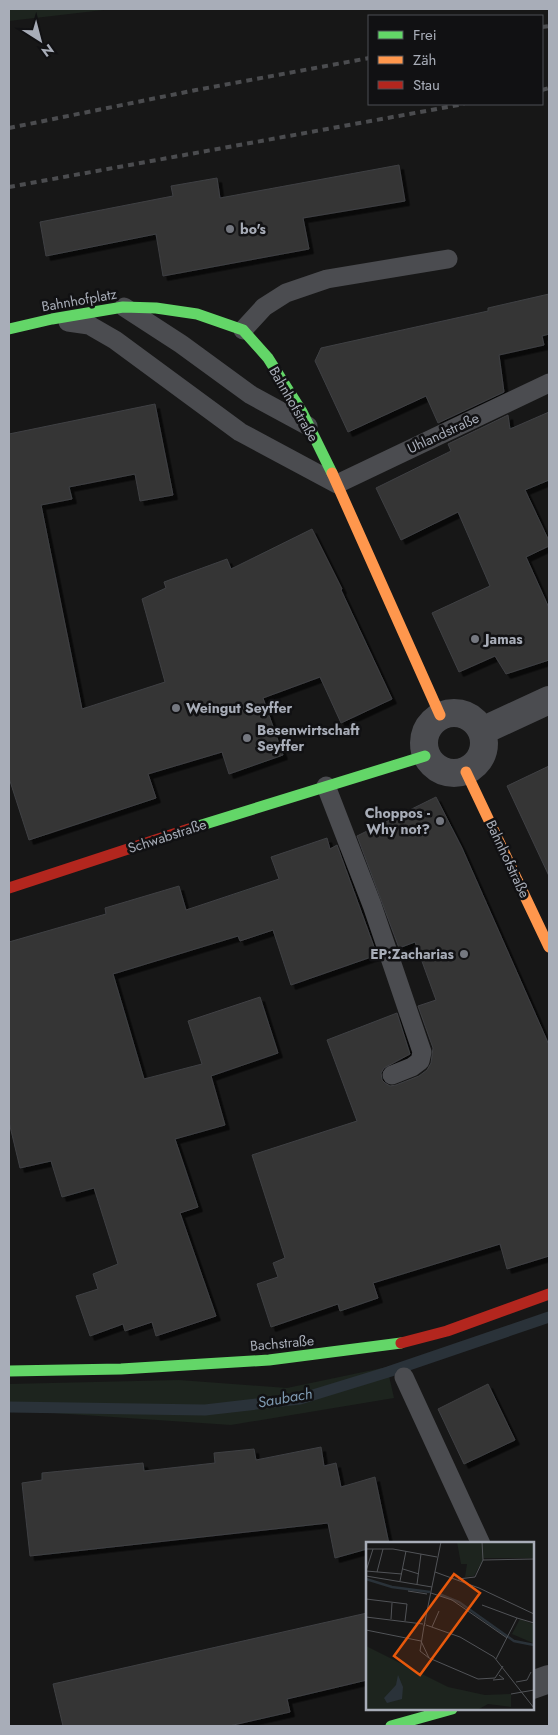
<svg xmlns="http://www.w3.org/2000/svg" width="558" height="1735" font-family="Jost,sans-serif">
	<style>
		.green { fill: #1d241e }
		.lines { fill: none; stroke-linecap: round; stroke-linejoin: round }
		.stream { stroke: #2a3239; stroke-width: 11 }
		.building { fill: #353536; stroke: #3f4043; filter: url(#shadow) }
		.lane { stroke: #4b4c50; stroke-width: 19 }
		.street { stroke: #4b4c50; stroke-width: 28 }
		.fast { stroke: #63d668; stroke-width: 11 }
		.slow { stroke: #ff974d; stroke-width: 11 }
		.jam { stroke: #b3261e; stroke-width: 11 }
		.rail { stroke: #4b4c4f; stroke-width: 4; stroke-dasharray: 6 5; stroke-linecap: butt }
		.poi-dot { fill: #757880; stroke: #111113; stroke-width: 2 }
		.labels { text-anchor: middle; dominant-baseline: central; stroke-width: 5; stroke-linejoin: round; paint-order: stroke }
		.poi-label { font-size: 14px; font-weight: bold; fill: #a8adb8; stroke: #111113; text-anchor: start }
		.street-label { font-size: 14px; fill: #a8adb8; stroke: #111113 }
		.water-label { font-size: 15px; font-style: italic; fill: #7f9bb3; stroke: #111113 }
		.inset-river { fill: none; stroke: #2a3239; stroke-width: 2.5 }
		.inset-road { fill: none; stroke: #515357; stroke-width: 1 }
		.view { fill: #e8590c; fill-opacity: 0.15; stroke: #e8590c; stroke-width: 2.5 }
		.inset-edge { fill: none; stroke: #a8adb8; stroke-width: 2.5 }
	</style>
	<defs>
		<filter id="shadow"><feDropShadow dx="4.5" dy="4.5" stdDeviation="0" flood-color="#0009"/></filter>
	</defs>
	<rect width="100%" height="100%" fill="#171717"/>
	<path class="green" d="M9 9H112L9 21Z
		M387 1367 394 1398 231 1425 9 1410V1384L179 1380 287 1388Z"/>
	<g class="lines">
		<path class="stream" d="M9 1407 205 1410 300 1399 388 1372 549 1317"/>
	</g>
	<path class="building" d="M399 165 405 201 303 218 309 249 163 276 156 234 46 256 40 222 173 196 171 186 217 178 220 198Z
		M549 294V334L542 336 544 345 499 355 504 392 438 423 426 396 348 432 315 361 321 348 488 311V308Z
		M155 404 173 495 140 501 135 474 69 487 72 499 41 505 82 709 165 682 142 599 166 588 164 582 227 559 231 569 312 529 342 589 341 590 392 699 341 723 320 677 263 698 283 755 229 774 222 752 148 774 156 798 29 840 9 778V434Z
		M549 412V480L525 490 549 541V546L526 557 549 608V660L506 674 495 656 459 672 432 613 490 586 458 512 401 540 376 488 451 451 448 444 508 415 510 429Z
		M549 766V876L507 786Z
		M436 797 462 848 549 1045V1256L507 1269 500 1244 373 1283 378 1298 340 1311 338 1304 271 1327 257 1284 278 1277 273 1263 285 1258 252 1155 357 1121 327 1040 397 1013 410 1054 384 1068 381 1073 382 1080 385 1083 390 1086 396 1085 419 1076 427 1070 431 1063 433 1048 418 1006 436 1000 415 942 399 948 357 836Z
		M327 838 330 849 337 845 377 955 291 985 273 930 240 941 238 936 113 974 144 1079 202 1064 188 1021 260 997 278 1053 211 1076 225 1125 175 1139 198 1207 180 1213 216 1316 156 1336 152 1322 125 1331 123 1324 90 1336 76 1296 98 1289 93 1274 118 1264 94 1188 62 1197 51 1161 20 1168 9 1122V942L106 914 105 908 179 886 186 910 279 879 271 857Z
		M488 1384 515 1440 464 1464 438 1409Z
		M321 1447 324 1466 336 1463 341 1487 375 1477 389 1544H367V1549L335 1558 328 1523 30 1556 22 1483 42 1480V1473L143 1463 144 1471 215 1463 214 1453 254 1449 256 1460Z
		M367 1613V1680L287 1699 290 1712 229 1726H63L53 1684Z"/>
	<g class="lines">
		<path class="lane" d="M124 307 181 344 251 395 308 426
			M68 322 89 325 115 340 240 432 337 484 549 383
			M243 330 264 307 286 293 327 279 448 259
			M326 786 372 905 422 1052 420 1061 412 1067 392 1075
			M404 1377 481 1544"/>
		<path class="street" d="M424 743a30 30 0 1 1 60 0a30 30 0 1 1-60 0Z
			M482 731 549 700
			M532 1685 549 1679"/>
		<path class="fast" d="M9 329 52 319 123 307 156 308 197 314 243 330 268 358 302 412 332 473
			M192 828 425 756
			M9 1371 121 1369 269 1360 401 1343
			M391 1726 452 1709"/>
		<path class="slow" d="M332 473 440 715
			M466 772 549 947"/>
		<path class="jam" d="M9 888 192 828
			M401 1343 447 1331 549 1294"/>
		<path class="rail" d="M542 27 549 26
			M542 90 549 88
			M9 128 196 90 369 58
			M9 187 464 104"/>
	</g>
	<g class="poi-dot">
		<circle cx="230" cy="229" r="5"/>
		<circle cx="475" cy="639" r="5"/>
		<circle cx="176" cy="708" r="5"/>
		<circle cx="247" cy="738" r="5"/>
		<circle cx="440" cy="821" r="5"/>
		<circle cx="464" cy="954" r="5"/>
	</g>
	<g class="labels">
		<g class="poi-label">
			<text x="240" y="229">bo's</text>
			<text x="485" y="639">Jamas</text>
			<text x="186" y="708">Weingut Seyffer</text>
			<text x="257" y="730">Besenwirtschaft<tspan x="257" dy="16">Seyffer</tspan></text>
			<text x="430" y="813" text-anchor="end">Choppos -<tspan x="430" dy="16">Why not?</tspan></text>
			<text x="454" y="954" text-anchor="end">EP:Zacharias</text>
		</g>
		<g class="street-label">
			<text transform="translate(79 300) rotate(-10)">Bahnhofplatz</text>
			<text transform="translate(294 404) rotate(60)">Bahnhofstraße</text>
			<text transform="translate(443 433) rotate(-25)">Uhlandstraße</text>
			<text transform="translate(167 836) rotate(-18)">Schwabstraße</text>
			<text transform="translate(508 859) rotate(65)">Bahnhofstraße</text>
			<text transform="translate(282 1343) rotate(-5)">Bachstraße</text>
		</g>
		<g class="water-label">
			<text transform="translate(285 1398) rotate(-10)">Saubach</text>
		</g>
	</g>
	<g transform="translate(366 1542)">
		<rect width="168" height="168" fill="#171717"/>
		<path d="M91 0H167V16H118L108 34 99 35 101 22H95ZM154 77 167 82V101L146 92ZM0 104 82 145 119 153 145 152V165L122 162 113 167H0Z" fill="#1d241e"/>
		<path d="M32 133 37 145 36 157 21 161 18 156 30 143Z" fill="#2a3239"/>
		<path class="inset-river" d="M0 37 26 45 64 50M73 52 93 60 148 99 168 103"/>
		<path class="inset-road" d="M0 7H27L71 15M117 18 168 17M37 27 53 32M0 29 36 32M0 29 7 7M11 30 17 7M69 30 113 46 168 72M0 34 66 45M92 37 109 35 117 18 116 0M34 39 40 9M51 42 55 12M42 49 61 52M65 51 86 58 141 96M0 57 41 62 39 79M116 63 151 76M0 75 57 82M151 76 168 81M25 77 26 61M59 81 58 84 75 0M60 83 94 95 128 115 168 166M66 85 73 69M0 88 55 99M55 99 63 116M54 109 63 116 112 137 129 136 137 124M54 109 58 84M130 117 151 76M127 138 138 137 133 133M150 140 161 138 165 130M145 152 168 148"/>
		<path class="view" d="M88 32 114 51 54 133 28 114Z"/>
		<rect width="168" height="168" class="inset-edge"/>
	</g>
	<rect width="558" height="1735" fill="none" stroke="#a8adb8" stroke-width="20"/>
	<rect x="368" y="15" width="175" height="90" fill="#111113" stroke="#4d4f55"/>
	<rect x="378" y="31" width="25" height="8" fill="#63d668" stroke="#4d4f55"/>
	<text x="413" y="40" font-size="15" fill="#a8adb8">Frei</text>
	<rect x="378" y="56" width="25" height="8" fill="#ff974d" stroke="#4d4f55"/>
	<text x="413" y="65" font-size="15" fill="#a8adb8">Zäh</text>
	<rect x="378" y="81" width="25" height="8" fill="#b3261e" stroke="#4d4f55"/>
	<text x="413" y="90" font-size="15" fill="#a8adb8">Stau</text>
	<g transform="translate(40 40) rotate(144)" stroke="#111113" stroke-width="4" paint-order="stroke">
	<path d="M0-4L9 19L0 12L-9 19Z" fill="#a8adb8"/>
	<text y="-8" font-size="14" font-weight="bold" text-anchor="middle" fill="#a8adb8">N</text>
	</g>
</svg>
